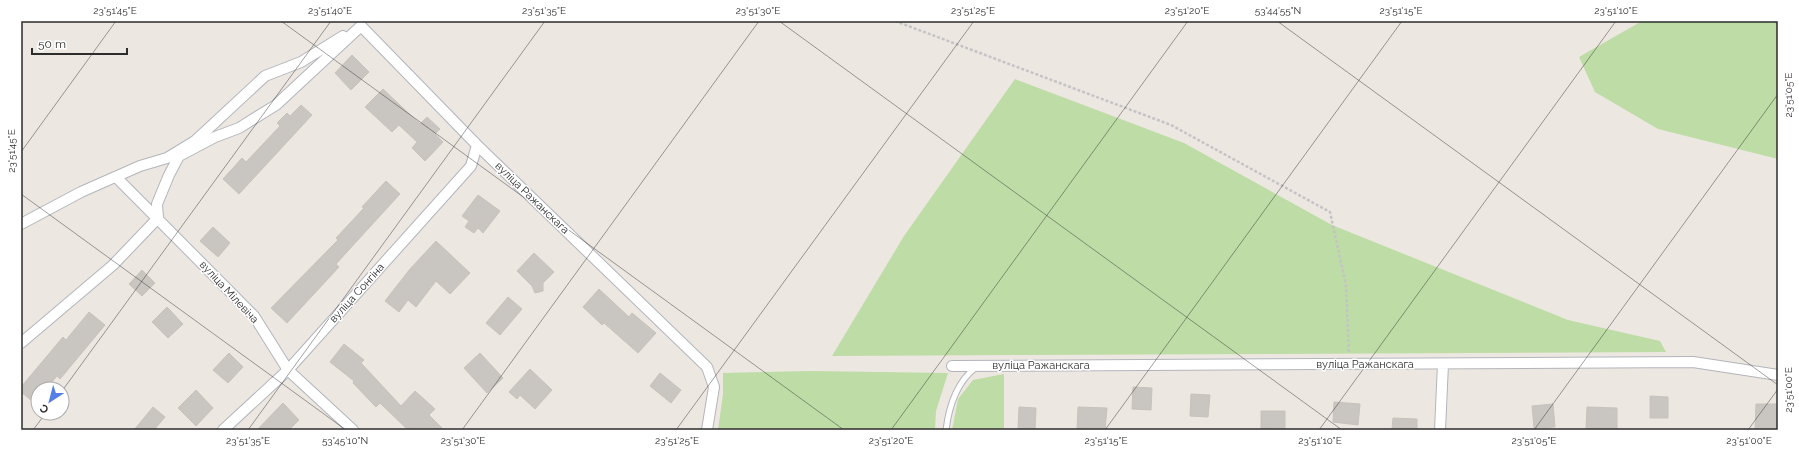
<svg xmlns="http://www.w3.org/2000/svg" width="1799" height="451" font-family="Raleway,sans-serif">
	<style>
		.green { fill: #bedca5 }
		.building { fill: #c9c5c0; stroke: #c8c2bb }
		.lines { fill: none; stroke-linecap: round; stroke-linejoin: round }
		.lane-casing { stroke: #b2b5bb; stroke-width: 7 }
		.street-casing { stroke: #b2b5bb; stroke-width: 12 }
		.path { stroke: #c4c4c4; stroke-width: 2.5; stroke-dasharray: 3 2; stroke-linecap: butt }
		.lane { stroke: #fff; stroke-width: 5 }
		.street { stroke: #fff; stroke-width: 10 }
		.ticks { fill: none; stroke: #2d2d2d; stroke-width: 1; stroke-opacity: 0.45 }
		.labels { text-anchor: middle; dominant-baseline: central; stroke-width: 3; stroke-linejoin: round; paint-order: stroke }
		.street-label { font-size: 11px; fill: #2d2d2d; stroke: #fff }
		.neatline { fill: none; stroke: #2d2d2d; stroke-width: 1.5 }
		.ticks-label { font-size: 10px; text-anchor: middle; fill: #2d2d2d }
	</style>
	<rect width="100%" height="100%" fill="#ede7e2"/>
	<path class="green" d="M1642 21H1778V159L1658 129 1595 92 1579 57Z
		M1015 79 1184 143 1332 225 1568 320 1660 341 1666 352 832 356 904 236Z
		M811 371 948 373 936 411 935 430H718L723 394V373Z
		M1004 374V430H952L958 399 973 380Z"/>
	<path class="building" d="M352 55 369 72 351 90 335 73Z
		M383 89 420 124 427 117 440 129 435 134 443 142 425 161 412 148 417 142 399 125 392 132 365 107Z
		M301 105 312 115 239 194 223 179 242 158 246 162 280 126 277 123 287 113 290 116Z
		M386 181 400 194 336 264 339 267 287 323 271 308 338 240 336 238 364 208 362 207Z
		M478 195 500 211 483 233 478 228 474 233 465 227 469 221 462 216Z
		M213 227 230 243 218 257 200 241Z
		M436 241 470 273 450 294 436 281 416 307 408 300 399 312 385 301 410 269Z
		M534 253 554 272 543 283V291L535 293 532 286 517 271Z
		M142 270 155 283 142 296 129 284Z
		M599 289 629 317 632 313 656 333 638 353 604 323 602 325 583 307Z
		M508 297 522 309 500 335 486 323Z
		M167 307 183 324 168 338 152 322Z
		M89 312 105 325 60 379 57 376 46 389H38V406L21 392V387L63 337 66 340Z
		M344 344 364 360 361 363 401 406 415 391 435 409 429 415 444 430H408L380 403 376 407 353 383 354 381 330 362Z
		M229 353 243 367 228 383 213 370Z
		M480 353 503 378 487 393 464 368Z
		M530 369 552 390 535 409 520 395 517 399 509 392Z
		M660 373 681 390 671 403 650 386Z
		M1133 387 1152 388 1151 410 1132 409Z
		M196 390 213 408 196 426 178 408Z
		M1191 394 1210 395 1208 417 1190 416Z
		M1650 396 1668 397V418H1650Z
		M1334 402 1360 404 1358 425 1333 422Z
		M283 403 299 420 289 430H257Z
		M1553 404 1555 427 1534 428 1532 406Z
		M1756 404H1778V430H1755Z
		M153 407 165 417 154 430H134Z
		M1019 407 1036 408 1035 430H1018Z
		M1078 407 1107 408 1105 430H1077Z
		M1587 407 1617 408V430H1586Z
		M1261 411H1285V430L1261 429Z
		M1393 418 1417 419V430H1392Z"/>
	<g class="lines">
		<defs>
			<path id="lane" d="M946 430C949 406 956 383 975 368"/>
			<path id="street" d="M361 26 477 145 707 367 714 387 707 430
				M116 177 254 316 288 370 353 430
				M21 224 81 192 140 166 167 158 195 141 265 76 301 62 343 36
				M21 343 113 265 158 218 157 204 169 175 179 156 215 137 239 128 276 105 361 26
				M952 366 1693 362 1778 375
				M223 430 288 370 471 166 477 145
				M1440 430 1443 364"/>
		</defs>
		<use href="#lane" class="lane-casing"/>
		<use href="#street" class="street-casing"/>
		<path class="path" d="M895 21 1171 125 1330 212 1346 286 1349 353"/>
		<use href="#lane" class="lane"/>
		<use href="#street" class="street"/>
	</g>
	<path class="ticks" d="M281 21 844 430M779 21 1342 430M1277 21 1778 385M1774 21 1778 24M21 152 116 21M21 194 346 430M62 391 331 21M33 430 46 413M248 430 545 21M462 430 759 21M676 430 974 21M891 430 1188 21M1105 430 1402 21M1319 430 1616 21M1534 430 1778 94M1748 430 1778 389"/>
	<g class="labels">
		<g class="street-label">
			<text transform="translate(532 198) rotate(44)">вуліца Ражанскага</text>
			<text transform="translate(229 292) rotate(47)">вуліца Мілевіча</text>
			<text transform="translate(357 293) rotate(-48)">вуліца Сонгіна</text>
			<text x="1365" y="364">вуліца Ражанскага</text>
			<text x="1041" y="365">вуліца Ражанскага</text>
		</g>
	</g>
	<rect width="1799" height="451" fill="none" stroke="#ffffff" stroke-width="44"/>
	<g transform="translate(50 401) rotate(216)"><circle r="19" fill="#ffffff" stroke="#ababab"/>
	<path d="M0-3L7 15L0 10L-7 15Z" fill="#5680e5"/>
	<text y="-6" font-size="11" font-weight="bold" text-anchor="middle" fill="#2d2d2d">С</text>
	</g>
	<path d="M32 48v6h95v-6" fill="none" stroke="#2d2d2d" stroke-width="2"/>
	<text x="38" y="48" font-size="12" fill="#2d2d2d" stroke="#ffffff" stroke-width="3" paint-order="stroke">50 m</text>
	<rect x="22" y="22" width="1755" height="407" class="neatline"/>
	<g class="ticks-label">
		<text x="115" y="14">23°51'45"E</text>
		<text x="330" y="14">23°51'40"E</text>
		<text x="544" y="14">23°51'35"E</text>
		<text x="758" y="14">23°51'30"E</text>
		<text x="973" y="14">23°51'25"E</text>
		<text x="1187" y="14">23°51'20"E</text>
		<text x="1278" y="14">53°44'55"N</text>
		<text x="1401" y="14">23°51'15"E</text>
		<text x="1616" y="14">23°51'10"E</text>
		<text transform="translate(1788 95) rotate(-90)" y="4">23°51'05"E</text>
		<text transform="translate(11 151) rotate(-90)" y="4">23°51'45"E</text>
		<text transform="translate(1788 390) rotate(-90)" y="4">23°51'00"E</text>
		<text x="248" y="444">23°51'35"E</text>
		<text x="345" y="444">53°45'10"N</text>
		<text x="463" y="444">23°51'30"E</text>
		<text x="677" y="444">23°51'25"E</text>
		<text x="891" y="444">23°51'20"E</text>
		<text x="1106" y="444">23°51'15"E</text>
		<text x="1320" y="444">23°51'10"E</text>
		<text x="1534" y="444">23°51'05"E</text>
		<text x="1749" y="444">23°51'00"E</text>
	</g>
</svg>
